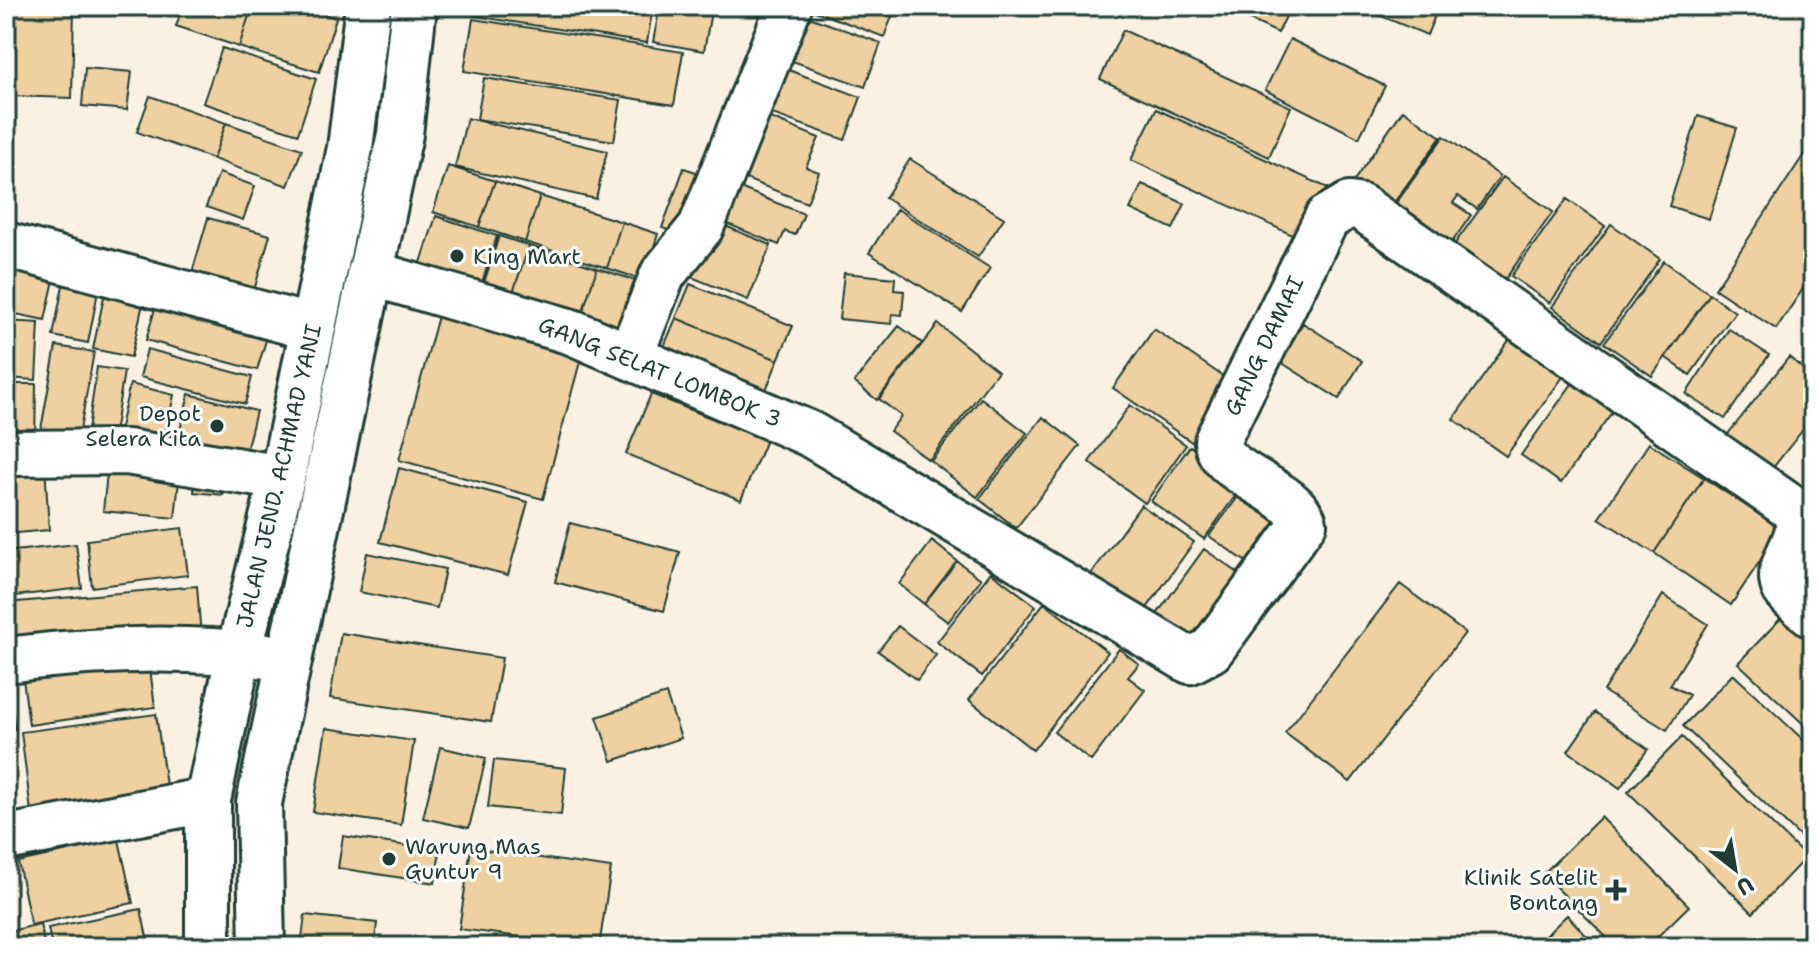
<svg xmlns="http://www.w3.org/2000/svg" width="1819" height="953" font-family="'Shantell Sans',sans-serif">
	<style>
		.building { fill: #eed0a1; stroke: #1f3d34; stroke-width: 2 }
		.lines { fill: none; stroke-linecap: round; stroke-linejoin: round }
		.minor-casing { stroke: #1f3d34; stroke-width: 50 }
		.minor { stroke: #fff; stroke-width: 44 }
		.poi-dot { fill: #1f3d34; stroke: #fff; stroke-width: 3 }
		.labels { text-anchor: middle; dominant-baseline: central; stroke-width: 6; stroke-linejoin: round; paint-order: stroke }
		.poi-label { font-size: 22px; fill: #1f3d34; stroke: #fff; text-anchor: start }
		.street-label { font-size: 22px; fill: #1f3d34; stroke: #fff }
	</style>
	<rect width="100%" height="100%" fill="#faf1e3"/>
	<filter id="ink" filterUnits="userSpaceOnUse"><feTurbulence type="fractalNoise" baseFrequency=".0125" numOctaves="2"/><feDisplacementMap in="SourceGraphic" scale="16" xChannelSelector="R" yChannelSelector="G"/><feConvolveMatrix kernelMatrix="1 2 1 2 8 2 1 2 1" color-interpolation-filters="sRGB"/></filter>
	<g filter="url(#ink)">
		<path class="building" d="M13 6 74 7 72 98 10 96Z
			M183 6H252L239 47 176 26Z
			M252 6H299L336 18 319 72 239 47Z
			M476 6H653L647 43 475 16Z
			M660 6H712L704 51 653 42Z
			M802 6H896L884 37Z
			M1220 6H1291L1278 33Z
			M1357 6H1439L1427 35Z
			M798 13 881 43 865 87 781 57Z
			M473 19 683 52 674 105 464 71Z
			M1123 30 1291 107 1269 157 1100 79Z
			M1290 39 1385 86 1359 138 1265 90Z
			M222 48 316 79 298 134 203 103Z
			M778 66 861 97 845 140 761 110Z
			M85 68 132 72 127 110 82 106Z
			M484 78 621 100 614 141 477 119Z
			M150 96 226 123 213 159 137 132Z
			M1156 109 1328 188 1303 240 1131 160Z
			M1403 110 1441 137 1390 208 1353 182Z
			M1698 116 1737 128 1709 219 1669 206Z
			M768 117 819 138 806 167 819 172 807 203 743 178Z
			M467 118 607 151 596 199 455 167Z
			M226 123 302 149 288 186 213 159Z
			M1444 136 1500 176 1477 209 1458 196 1453 203 1471 215 1448 248 1392 209Z
			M1811 144 1813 274 1776 329 1715 289Z
			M910 159 1004 218 978 257 885 198Z
			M448 166 495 181 479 227 433 212Z
			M684 168 714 178 692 238 662 228Z
			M219 173 255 186 243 220 206 207Z
			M1503 177 1553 212 1501 285 1451 249Z
			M495 181 540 196 525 242 479 227Z
			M725 182 804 214 795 235 785 231 779 245 711 217Z
			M1142 184 1185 204 1173 229 1130 209Z
			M540 196 622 222 607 268 525 242Z
			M1567 199 1605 226 1550 303 1511 276Z
			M897 209 990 268 962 312 869 253Z
			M436 216 497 236 478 295 417 275Z
			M208 218 270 235 253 294 191 276Z
			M713 221 771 245 748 300 689 276Z
			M622 222 658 234 643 280 607 268Z
			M1611 224 1660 259 1601 342 1552 307Z
			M499 236 529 246 511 298 482 289Z
			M529 246 597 268 580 320 511 298Z
			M6 256 58 262 45 320 6 312Z
			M1664 261 1710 294 1652 376 1604 343Z
			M597 268 643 283 626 335 580 320Z
			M66 270 101 276 88 343 53 336Z
			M844 273 895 278 894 290 904 291 902 315 892 314 891 324 839 319Z
			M107 282 146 290 131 357 93 349Z
			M690 284 793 326 778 360 676 318Z
			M1710 294 1735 312 1690 375 1665 357Z
			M159 295 270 327 257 370 146 340Z
			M441 305 585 343 543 499 399 460Z
			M676 318 778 360 762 400 659 358Z
			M6 321 39 323 36 380 6 378Z
			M1303 323 1362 361 1339 399 1279 361Z
			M938 324 998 371 929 460 890 431 901 416 879 399Z
			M899 326 922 343 877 400 854 382Z
			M1154 329 1240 388 1199 447 1113 388Z
			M1729 329 1769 355 1725 419 1686 394Z
			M1512 336 1565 374 1506 456 1453 419Z
			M56 346 94 352 78 441 40 435Z
			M147 349 252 377 245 404 140 377Z
			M1789 357 1813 377V417L1768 474 1724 439Z
			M97 367 124 371 114 434 88 430Z
			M1577 377 1617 405 1561 483 1521 455Z
			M6 384H36L35 443H6Z
			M130 384 174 395 162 450 117 440Z
			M189 394 256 411 244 459 177 442Z
			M651 394 766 440 741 500 626 454Z
			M981 398 1027 433 977 497 931 461Z
			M1130 405 1186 445 1145 503 1089 462Z
			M1043 417 1080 446 1016 528 979 499Z
			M1649 443 1704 478 1654 553 1599 518Z
			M1190 446 1244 484 1204 539 1151 501Z
			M108 464 180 471 175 518 103 511Z
			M45 465 49 530 6 534V468Z
			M399 468 528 502 508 575 380 542Z
			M196 470 225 474 223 495 194 492Z
			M1704 478 1781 529 1731 605 1654 553Z
			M1246 486 1286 514 1258 570 1209 536Z
			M1141 505 1194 542 1142 615 1089 577Z
			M570 523 680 552 664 611 555 582Z
			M182 528 188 575 92 587 87 540Z
			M932 541 957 561 924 604 899 584Z
			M76 544 82 588 6 597V552Z
			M1204 549 1247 579 1196 651 1152 621Z
			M367 553 445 569 437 608 359 592Z
			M957 561 981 579 948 622 924 604Z
			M991 572 1036 606 982 676 937 642Z
			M1400 584 1465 633 1350 782 1285 733Z
			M197 586 201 637 9 654 6 603Z
			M1663 595 1708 624 1670 685 1689 695 1667 730 1603 691Z
			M1044 603 1108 652 1033 750 969 700Z
			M1787 612 1813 636V733L1738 663Z
			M898 626 936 655 917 680 878 651Z
			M341 633 502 658 491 722 330 698Z
			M1119 649 1139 664 1128 677 1145 690 1091 761 1054 732Z
			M148 654 155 707 29 725 22 671Z
			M6 670 15 729 6 730Z
			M1733 674 1813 749V849L1683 726Z
			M666 694 681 738 612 761 597 717Z
			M1595 712 1648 749 1620 788 1568 751Z
			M156 714 167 793 31 812 21 732Z
			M326 728 414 741 401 825 313 812Z
			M1682 737 1806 857 1753 913 1628 792Z
			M6 747 15 815 6 816Z
			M440 747 486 758 469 828 423 818Z
			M494 760 566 768 561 815 488 807Z
			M1601 817 1689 906 1647 947H1616L1543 874Z
			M343 836 440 851 435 883 338 868Z
			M119 840 133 903 31 925 18 862Z
			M471 848 611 868 599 947 459 929Z
			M141 909 149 947H52L48 928Z
			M305 915 377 923 374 947H301Z
			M1567 915 1597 947H1534Z
			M40 924 45 947H6V932Z"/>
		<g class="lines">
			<defs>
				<path id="minor" d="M6 245 313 328
					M370 273 572 332 810 434 1190 661 1211 650 1304 523C1295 490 1217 473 1217 441L1327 218 1349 205 1361 207 1793 509C1812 536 1771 563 1785 589 1791 599 1804 607 1813 615
					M630 356 663 274 701 227 789 6
					M6 453 127 452 282 478
					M6 660C92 649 181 645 267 656
					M6 838 208 800
					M208 947V800L239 652 282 478 350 148 368 6
					M262 947 259 803 400 134 414 6"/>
			</defs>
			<use href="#minor" class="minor-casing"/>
			<use href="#minor" class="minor"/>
		</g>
	</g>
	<g class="poi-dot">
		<circle cx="457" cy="256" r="8"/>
		<circle cx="217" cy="426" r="8"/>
		<circle cx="389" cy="859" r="8"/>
		<path d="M1612 878h8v8h8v8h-8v8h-8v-8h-8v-8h8z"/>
	</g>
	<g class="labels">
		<g class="poi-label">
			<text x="473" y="256">King Mart</text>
			<text x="201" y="413" text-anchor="end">Depot<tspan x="201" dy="25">Selera Kita</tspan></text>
			<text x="405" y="846">Warung Mas<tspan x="405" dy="25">Guntur 9</tspan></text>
			<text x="1598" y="877" text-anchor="end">Klinik Satelit<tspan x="1598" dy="25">Bontang</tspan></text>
		</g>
		<g class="street-label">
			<text transform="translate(1264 346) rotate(-64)">GANG DAMAI</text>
			<text transform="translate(660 372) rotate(22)">GANG SELAT LOMBOK 3</text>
			<text transform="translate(279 476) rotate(-77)">JALAN JEND. ACHMAD YANI</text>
		</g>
	</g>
	<rect width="1819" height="953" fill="none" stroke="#fff" stroke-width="32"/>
	<rect x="16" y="16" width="1787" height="921" fill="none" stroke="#1f3d34" stroke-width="3" filter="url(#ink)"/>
	<g transform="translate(1735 869) rotate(149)" stroke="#ffffff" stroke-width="6" paint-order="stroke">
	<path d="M0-6L14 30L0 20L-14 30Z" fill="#1f3d34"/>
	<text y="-12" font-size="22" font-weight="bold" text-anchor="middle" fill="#1f3d34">U</text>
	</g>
</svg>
